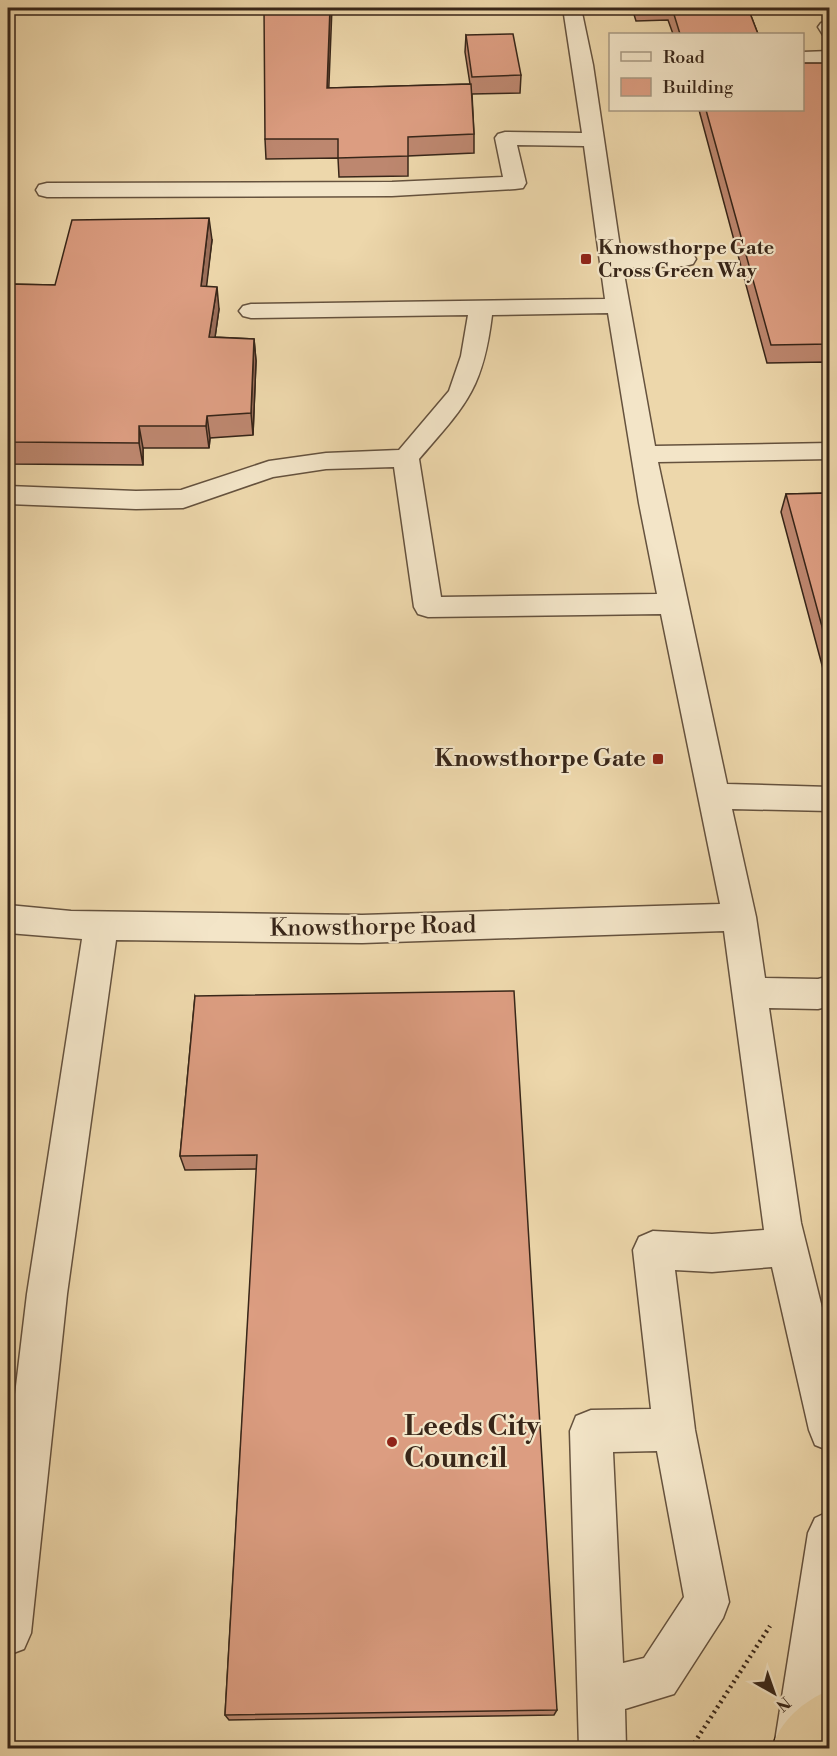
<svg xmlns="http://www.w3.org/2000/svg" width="837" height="1756" font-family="'Libre Bodoni',serif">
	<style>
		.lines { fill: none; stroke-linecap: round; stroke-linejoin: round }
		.minor-casing { stroke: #65523e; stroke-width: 3 }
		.highway-casing { stroke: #382619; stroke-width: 3 }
		.path { stroke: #382619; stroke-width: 4.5; stroke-dasharray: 2 4; stroke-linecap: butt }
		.minor { fill: #f3e5c8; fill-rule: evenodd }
		.highway { fill: #edd7ab; fill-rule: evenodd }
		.wall { fill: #bd876f; stroke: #382619; stroke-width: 1.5 }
		.shaded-wall { fill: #9a6e5a; stroke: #382619; stroke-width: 1.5 }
		.building { fill: #dc9d81; stroke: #382619; stroke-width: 1.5 }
		.poi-dot { fill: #8f2418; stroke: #f3e5c8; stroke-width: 2 }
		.labels { text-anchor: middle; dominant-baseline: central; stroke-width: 4.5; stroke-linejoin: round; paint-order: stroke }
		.far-poi-label { font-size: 20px; font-weight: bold; fill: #382619; stroke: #f3e5c8; text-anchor: start }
		.poi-label { font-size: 24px; font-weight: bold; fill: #382619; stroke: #f3e5c8; text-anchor: end }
		.street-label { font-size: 24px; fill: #382619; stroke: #f3e5c8 }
		.near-poi-label { font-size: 28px; font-weight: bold; fill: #382619; stroke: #f3e5c8; text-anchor: start }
	</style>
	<rect width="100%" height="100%" fill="#edd7ab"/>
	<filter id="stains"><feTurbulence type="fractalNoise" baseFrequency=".00333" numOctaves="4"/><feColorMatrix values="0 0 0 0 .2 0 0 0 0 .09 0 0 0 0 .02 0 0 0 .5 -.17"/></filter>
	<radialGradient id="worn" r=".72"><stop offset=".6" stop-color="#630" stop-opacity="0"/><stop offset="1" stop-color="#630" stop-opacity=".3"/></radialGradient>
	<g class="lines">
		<defs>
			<path id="minor" d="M563 8H581L593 65 621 254 685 252 693 254 696 259 693 264 685 266 623 268 655 446 830 443V459L658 462 727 784 830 787V811L732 809 756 917 765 978 818 979 830 976V1006L818 1009 769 1008 801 1223 830 1340V1451L815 1445 809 1430 772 1267 712 1272 675 1270 695 1430 729 1602 723 1618 674 1694 625 1709 626 1748H579L570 1431 576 1416 591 1410 651 1409 633 1250 639 1237 653 1231 712 1234 764 1230 724 931 362 943 116 940 67 1294 31 1633 24 1649 8 1655V1453L27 1294 82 939 8 933V905L71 911 362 915 720 904 661 614 428 617 418 614 414 607 394 467 326 469 273 477 183 508 136 509 8 504V486L136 491 181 490 269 461 326 453 399 450 449 391 461 356 468 315 251 318 243 316 239 311 243 306 251 304 605 299 584 146 517 145 526 183 523 188 515 189 392 196 47 197 39 195 36 190 39 185 47 183 392 182 503 177 495 138 498 134 505 132 582 133ZM608 313 639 503 657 594 441 597 419 459C466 405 483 389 492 315ZM657 1451 684 1597 644 1658 623 1663 613 1452Z
				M828 21H830V37L823 35 818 27 821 23Z
				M830 51V63L802 64V52Z
				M830 1511V1692L823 1741 819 1748H779L775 1741 808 1533 815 1518Z"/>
			<path id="highway" d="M830 1690V1745L826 1748H772C780 1721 803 1701 830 1690Z"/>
		</defs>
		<use href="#minor" class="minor-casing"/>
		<use href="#highway" class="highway-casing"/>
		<path class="path" d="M691 1748 770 1626"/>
		<use href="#minor" class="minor"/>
		<use href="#highway" class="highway"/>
	</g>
	<path class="wall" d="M632 8H748L758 34H673L668 20 636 21Z
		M466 35 521 75 520 93 472 94 474 134V153L408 156V176L339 177 338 158 266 159 265 139 329 88 470 84 465 52Z
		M830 63V371L827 362 767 363 699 110H802Z
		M212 240 206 286 219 309 215 337 254 339 256 361 253 435 210 438 209 448H143V465L8 464V284L55 285Z
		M830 493V695L781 512 786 494Z
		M195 996 557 1710 554 1715 229 1720 225 1715 257 1169 185 1170 180 1156Z"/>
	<path class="shaded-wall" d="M330 8H332L328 108 327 88Z
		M209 218 212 240 204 308 201 286Z
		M217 287 219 309 212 359 209 337Z
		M254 339 256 361 253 435 251 413Z
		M207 416 210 438 209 448 206 426Z
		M139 426 143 448V465L139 443Z"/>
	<path class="building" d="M264 8H330L327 88 471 84 474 134 408 137V156L338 158V139H265Z
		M672 8H748L758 34H680Z
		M513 34 521 75 472 77 466 35Z
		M802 63H830V344L771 345 706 110H802Z
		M209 218 201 286 217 287 209 337 254 339 251 413 207 416 206 426H139V443L8 442V284L55 285 72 220Z
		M830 493V656L786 494Z
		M514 991 557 1710 225 1715 257 1155 180 1156 195 996Z"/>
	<g class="poi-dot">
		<rect x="580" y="253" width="12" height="12" rx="3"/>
		<rect x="652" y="753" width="12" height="12" rx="3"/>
		<circle cx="392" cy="1442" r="6"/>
	</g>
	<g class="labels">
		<g class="far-poi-label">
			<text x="598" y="248">Knowsthorpe Gate<tspan x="598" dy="23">Cross Green Way</tspan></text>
		</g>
		<g class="poi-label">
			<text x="646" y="759">Knowsthorpe Gate</text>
		</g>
		<g class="street-label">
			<text transform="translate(373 927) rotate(-1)">Knowsthorpe Road</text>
		</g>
		<g class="near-poi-label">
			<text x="404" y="1426">Leeds City<tspan x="404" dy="32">Council</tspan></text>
		</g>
	</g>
	<rect width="837" height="1756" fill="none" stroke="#edd7ab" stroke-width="30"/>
	<rect x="9" y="9" width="819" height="1738" fill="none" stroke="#382619" stroke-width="3"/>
	<rect x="15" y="15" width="807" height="1726" fill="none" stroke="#382619" stroke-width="1.5"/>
	<rect x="609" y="33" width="195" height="78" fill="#f3e5c8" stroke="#a89982" stroke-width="1.5"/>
	<rect x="621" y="52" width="30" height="9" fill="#f3e5c8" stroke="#a89982" stroke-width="1.5"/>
	<text x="663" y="63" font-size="18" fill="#382619">Road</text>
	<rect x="621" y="78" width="30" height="18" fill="#dc9d81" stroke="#a89982" stroke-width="1.5"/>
	<text x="663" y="93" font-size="18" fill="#382619">Building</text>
	<g transform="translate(774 1693) rotate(140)" stroke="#f3e5c8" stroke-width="4.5" paint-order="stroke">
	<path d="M0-4.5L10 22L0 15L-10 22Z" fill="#382619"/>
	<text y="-9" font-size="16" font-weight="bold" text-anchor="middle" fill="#382619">N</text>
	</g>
	<rect width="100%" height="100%" filter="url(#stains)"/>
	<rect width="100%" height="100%" fill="url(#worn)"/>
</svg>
